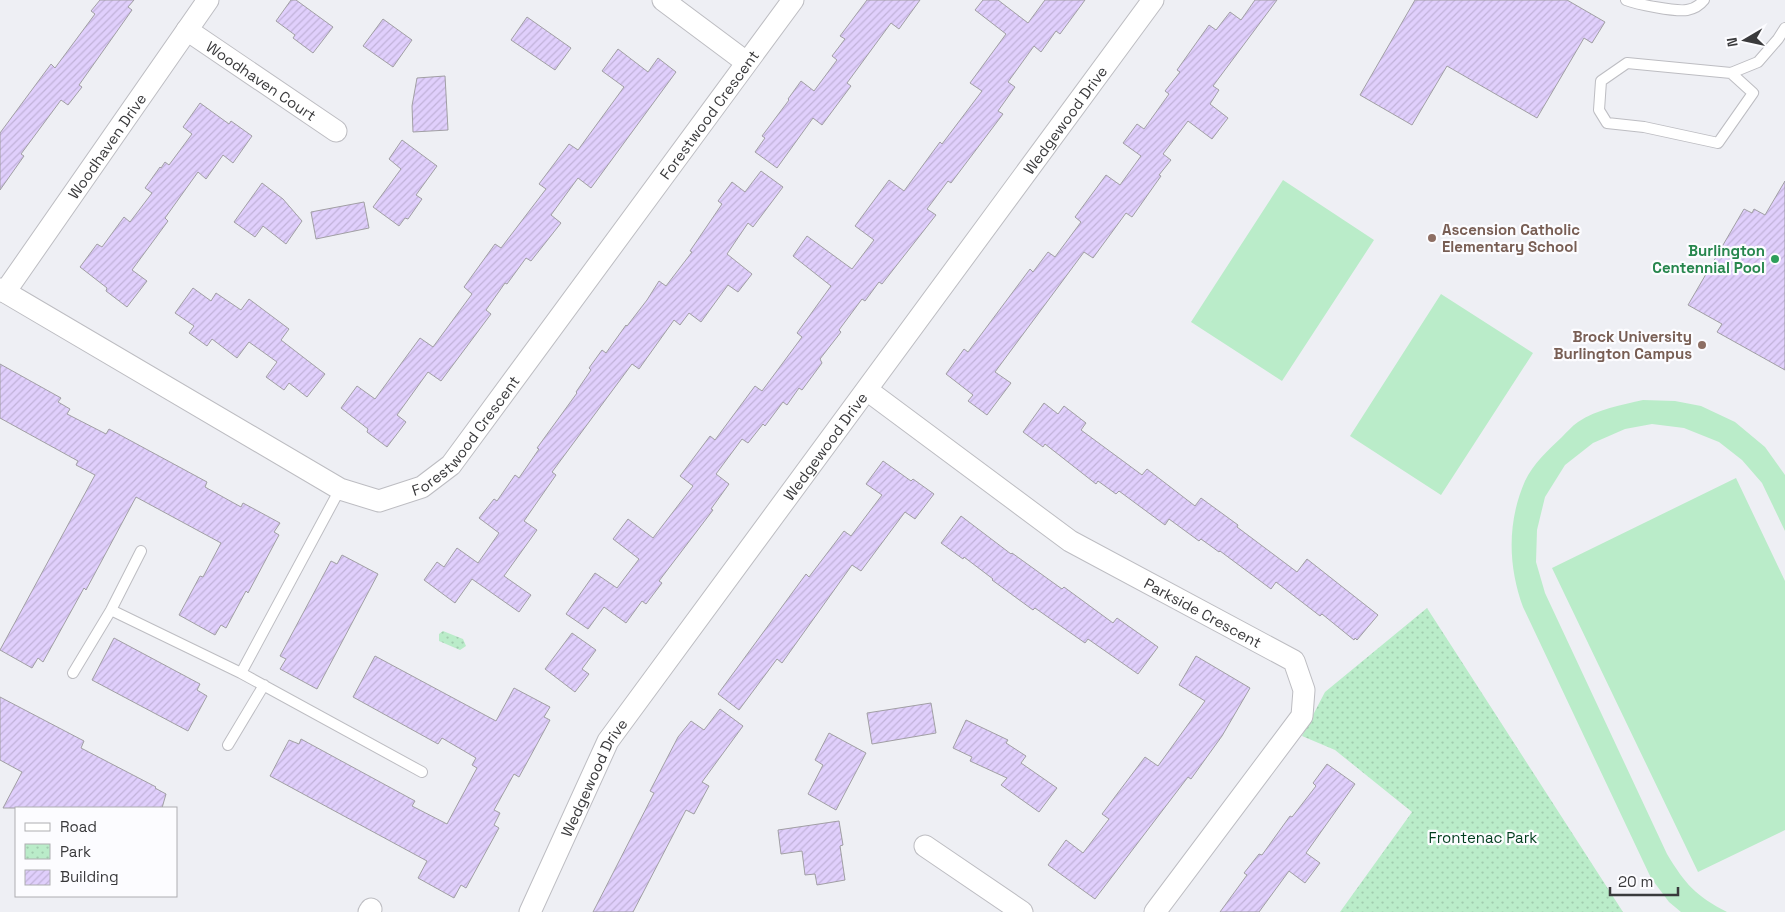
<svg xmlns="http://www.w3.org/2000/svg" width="1785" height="912" font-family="'Space Grotesk',sans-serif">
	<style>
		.grass { fill: #baecc9 }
		.park { fill: url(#park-dots) }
		.building { fill: url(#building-hatch); stroke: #a19fa4 }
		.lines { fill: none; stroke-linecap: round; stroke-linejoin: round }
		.lane-casing { stroke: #bdbdc2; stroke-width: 12 }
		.street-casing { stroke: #bdbdc2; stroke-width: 23 }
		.lane { stroke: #fff; stroke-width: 10 }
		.street { stroke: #fff; stroke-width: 21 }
		.education-dot { fill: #8d6e63; stroke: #fcfcff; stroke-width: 2 }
		.leisure-dot { fill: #2e9e5b; stroke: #fcfcff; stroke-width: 2 }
		.labels { text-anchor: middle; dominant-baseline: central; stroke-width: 4.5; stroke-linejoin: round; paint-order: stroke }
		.street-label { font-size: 15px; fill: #3a3a3c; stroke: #fcfcff }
		.education-label { font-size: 15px; font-weight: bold; fill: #785e54; stroke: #fcfcff; text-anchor: start }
		.leisure-label { font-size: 15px; font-weight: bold; fill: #27864d; stroke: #fcfcff; text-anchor: end }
		.park-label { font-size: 15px; fill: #003d1d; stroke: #fcfcff }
	</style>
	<defs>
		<pattern id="park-dots" width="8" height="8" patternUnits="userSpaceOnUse" patternTransform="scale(1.25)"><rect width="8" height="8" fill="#baecc9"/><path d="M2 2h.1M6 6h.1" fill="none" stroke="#a1cbae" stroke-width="1.8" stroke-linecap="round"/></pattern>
		<pattern id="building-hatch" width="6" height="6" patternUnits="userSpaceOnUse" patternTransform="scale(1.25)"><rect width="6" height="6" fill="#e0cffc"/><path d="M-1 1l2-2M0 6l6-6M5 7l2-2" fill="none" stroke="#c1b2d9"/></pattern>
	</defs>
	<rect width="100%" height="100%" fill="#eeeff4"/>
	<path class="grass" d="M1283 180 1374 240 1282 381 1191 322Z
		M1441 294 1533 353 1441 495 1350 436Z
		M1643 400 1675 401 1701 406 1735 422 1765 447 1785 475V531L1762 483 1742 460 1719 442 1684 428 1652 424 1625 429 1593 443 1565 465 1545 497 1537 530 1536 562 1545 593 1667 854C1685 884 1696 896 1727 912H1681L1669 902 1651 878 1523 607C1508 566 1507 522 1525 481 1533 464 1548 450 1562 437 1567 432 1572 426 1578 422 1597 409 1622 405 1643 400Z
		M1736 478 1785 581V830L1698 872 1552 568Z"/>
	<path class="park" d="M1427 608 1623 912H1340L1412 812 1335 750 1302 736 1325 692Z
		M443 631 463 639 466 646 460 650 439 641V634Z"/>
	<path class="building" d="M100 0H134L128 7 132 10 79 85 82 87 68 105 61 100 21 154 24 156 0 190V133L51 64 55 68 95 14 91 11Z
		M291 0H296L333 27 313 53 293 38 295 35 276 21Z
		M867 0H920L899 29 891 23 847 83 851 86 822 125 813 118 777 168 755 152 765 138 762 136 789 100 788 99 801 81 814 91 837 60 832 56 845 39 840 36Z
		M983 0H998L1028 23 1045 0H1085L1060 34 1056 31 1041 52 1034 46 1008 82 1015 87 998 111 1003 114 951 183 948 181 927 209 936 215 882 284 879 282 865 301 862 299 839 330 841 332 820 359 822 363 802 390 799 388 787 405 783 402 765 426 763 424 748 443 742 439 716 474 729 484 711 509 713 510 659 581 662 583 646 604 642 601 626 623 604 607 588 629 566 614 595 573 617 588 639 559 613 539 628 519 653 538 693 486 680 476 710 436 715 440 755 386 762 391 802 337 797 333 831 286 793 256 807 236 852 269 874 240 855 226 889 180 904 191 940 142 942 144 982 91 970 83 1006 34 975 10Z
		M1255 0H1277L1213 86 1219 90 1210 104 1228 118 1212 139 1188 121 1163 154 1171 160 1159 175 1161 176 1132 217 1126 213 1093 258 1084 252 995 372 1011 383 987 415 968 401 973 395 946 374 964 349 968 352 1030 269 1033 272 1048 252 1055 257 1081 222 1075 217 1106 175 1120 185 1141 156 1123 143 1137 124 1144 129 1169 94 1165 91 1180 72 1177 70 1209 25 1216 30 1230 12 1241 20Z
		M1415 0H1567L1605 22 1592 43 1584 38 1537 118 1447 66 1412 125 1360 95Z
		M527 17 571 48 555 70 511 40Z
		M383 19 412 40 393 67 363 46Z
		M618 49 648 72 658 58 676 72 591 188 578 178 551 215 561 223 531 261 526 258 507 284 505 283 486 310 491 314 441 381 428 372 397 415 406 422 387 447 367 432 368 429 341 408 357 386 375 399 420 338 433 347 472 294 464 287 495 244 501 248 546 189 539 184 569 144 578 150 624 87 602 71Z
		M445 76 448 130 413 132 412 106 417 78Z
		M200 103 229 124 231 121 252 136 233 163 223 155 206 179 198 172 165 218 168 221 132 270 147 281 127 307 106 291 107 288 80 267 97 244 102 247 124 217 130 222 152 193 145 188 160 167 161 168 165 162 169 165 192 134 183 127Z
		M402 140 437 166 416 195 422 199 408 219 405 218 399 226 373 207 401 169 389 159Z
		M761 171 783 187 753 227 748 223 727 254 752 274 738 292 728 285 701 322 689 313 680 325 674 320 639 369 632 364 552 472 556 475 524 521 537 530 504 576 531 595 519 612 472 579 455 603 424 580 437 562 444 567 457 548 478 563 499 533 479 518 494 499 497 501 515 475 519 478 539 449 537 448 577 393 576 392 591 370 589 368 602 350 606 353 626 325 627 326 647 300 659 281 666 286 692 252 690 251 722 204 718 201 732 182 745 192Z
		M1785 181V370L1717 332 1722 324 1688 305 1744 209 1752 213 1754 209 1765 215Z
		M262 183 283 199 302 221 286 244 263 226 255 237 234 222Z
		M364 202 369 228 316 239 311 212Z
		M193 288 211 301 216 293 241 310 249 299 289 329 281 340 325 374 307 397 289 383 284 390 266 377 277 362 249 342 237 358 212 339 207 346 189 333 194 326 175 313Z
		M0 364 61 398 58 402 70 409 67 414 106 434 109 429 207 482 205 487 241 507 243 503 280 523 274 532 279 535 248 593 246 591 226 628 221 625 215 635 179 615 200 576 203 577 221 543 136 497 86 590 84 588 43 662 38 658 32 668 0 650 95 475 76 465 78 461 0 418Z
		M1044 403 1058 414 1064 406 1086 423 1081 430 1142 475 1147 469 1195 506 1201 498 1238 525 1237 527 1297 572 1307 559 1378 615 1357 640 1355 638 1354 640 1322 614 1320 616 1276 582 1271 589 1220 551 1219 552 1201 539 1199 541 1169 519 1165 525 1119 491 1116 494 1098 481 1096 484 1045 444 1043 447 1023 432Z
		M883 461 911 481 913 479 934 494 915 519 905 512 861 571 852 565 782 663 777 659 739 710 718 694 806 574 809 577 844 531 851 536 882 495 866 484Z
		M961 516 1011 554 1012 553 1062 589 1064 587 1113 623 1117 618 1158 647 1138 674 1088 639 1085 643 1035 608 1033 610 992 580 993 579 964 557 963 559 941 543Z
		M342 555 378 574 317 689 280 669 286 659 280 656 331 561 337 564Z
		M572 633 596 650 582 669 589 674 575 692 545 669Z
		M114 638 200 684 197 690 207 696 188 731 92 680Z
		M375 656 496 721 514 688 550 707 544 717 550 720 530 757 519 777 514 774 494 810 500 813 494 825 499 828 466 888 461 885 454 898 418 878 427 861 270 776 289 740 299 744 301 739 415 801 412 806 447 824 477 768 472 765 476 758 442 738 438 744 353 697Z
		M1196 656 1250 688 1222 736 1191 779 1188 777 1095 899 1048 865 1066 840 1083 853 1109 819 1102 814 1145 757 1158 766 1205 701 1179 685Z
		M0 697 84 741 81 748 156 787 155 788 166 794 162 808H3L22 772 0 760Z
		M931 703 936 733 872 744 867 713Z
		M720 709 743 726 702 782 709 786 694 814 686 810 633 912H593L654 793 650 791 678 737 691 721 704 730Z
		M966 720 1008 740 1006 743 1026 756 1021 763 1057 788 1039 812 1001 785 1007 778 970 761 972 757 953 748Z
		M829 733 866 753 836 810 808 794 823 765 815 760Z
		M1327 764 1355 784 1306 853 1320 863 1305 883 1289 871 1259 912H1220L1247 875 1244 873 1259 854 1262 855 1290 816 1292 817 1316 786 1313 783Z
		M839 821 843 845 840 846 845 880 817 885 815 874 805 875 802 851 781 854 778 830Z"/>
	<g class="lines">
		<defs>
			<path id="lane" d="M1626 0C1636 4 1676 12 1687 10 1693 9 1700 5 1704 0
				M1731 73 1753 93 1718 143 1644 127 1607 123 1599 110 1601 81 1627 63 1731 73 1758 62 1778 39 1785 28
				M111 610 241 673 422 772
				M73 673 111 610 141 551
				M241 673 340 489
				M228 745 264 685"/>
			<g id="street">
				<path d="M663 0 746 62"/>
				<path id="s1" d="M187 30 336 131"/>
				<path id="s2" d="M0 289 340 489 379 501 422 487 451 465 793 0"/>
				<path id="s3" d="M5 292 208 0"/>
				<path id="s4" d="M867 390 1070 541 1294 661 1304 690 1302 716 1155 912"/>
				<path d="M925 846 1022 912"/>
				<path d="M369 912 371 909"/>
				<path id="s5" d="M530 912 608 741 1153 0"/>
			</g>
		</defs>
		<use href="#lane" class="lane-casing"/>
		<use href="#street" class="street-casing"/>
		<use href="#lane" class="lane"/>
		<use href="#street" class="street"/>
	</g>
	<g class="education-dot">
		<circle cx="1432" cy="238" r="5"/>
		<circle cx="1702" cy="345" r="5"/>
	</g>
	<circle class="leisure-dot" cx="1775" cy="259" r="5"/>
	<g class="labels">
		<g class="street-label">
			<text stroke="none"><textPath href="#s1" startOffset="90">Woodhaven Court</textPath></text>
			<text stroke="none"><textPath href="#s2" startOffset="952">Forestwood Crescent</textPath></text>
			<text stroke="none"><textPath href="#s5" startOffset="959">Wedgewood Drive</textPath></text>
			<text stroke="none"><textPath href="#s3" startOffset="178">Woodhaven Drive</textPath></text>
			<text stroke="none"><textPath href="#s2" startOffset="548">Forestwood Crescent</textPath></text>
			<text stroke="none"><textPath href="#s5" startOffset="554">Wedgewood Drive</textPath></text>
			<text stroke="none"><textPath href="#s4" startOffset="404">Parkside Crescent</textPath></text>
			<text stroke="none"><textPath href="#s5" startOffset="149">Wedgewood Drive</textPath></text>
		</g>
		<g class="education-label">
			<text x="1442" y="229">Ascension Catholic<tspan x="1442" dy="17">Elementary School</tspan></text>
			<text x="1692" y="336" text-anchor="end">Brock University<tspan x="1692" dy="17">Burlington Campus</tspan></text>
		</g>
		<g class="leisure-label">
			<text x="1765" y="250">Burlington<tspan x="1765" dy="17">Centennial Pool</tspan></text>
		</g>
		<g class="park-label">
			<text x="1483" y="837">Frontenac Park</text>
		</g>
	</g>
	<rect x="15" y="807" width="162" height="90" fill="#fcfcff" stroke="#aeaeb1"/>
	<rect x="25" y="823" width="25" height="8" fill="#ffffff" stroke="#aeaeb1"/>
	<text x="60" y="832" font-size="15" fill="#3a3a3c">Road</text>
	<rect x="25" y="844" width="25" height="15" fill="url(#park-dots)" stroke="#aeaeb1"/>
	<text x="60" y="857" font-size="15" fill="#3a3a3c">Park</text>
	<rect x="25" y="870" width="25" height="15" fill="url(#building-hatch)" stroke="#aeaeb1"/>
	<text x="60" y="882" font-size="15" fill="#3a3a3c">Building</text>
	<g transform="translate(1745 40) rotate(261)" stroke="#fcfcff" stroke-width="4" paint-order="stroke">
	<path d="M0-4L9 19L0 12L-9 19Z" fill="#3a3a3c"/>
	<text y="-8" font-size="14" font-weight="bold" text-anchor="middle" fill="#3a3a3c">N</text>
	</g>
	<path d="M1610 887v8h68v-8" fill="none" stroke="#3a3a3c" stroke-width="2.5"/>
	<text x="1618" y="887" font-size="15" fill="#3a3a3c" stroke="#fcfcff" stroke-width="4" paint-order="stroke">20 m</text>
</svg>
